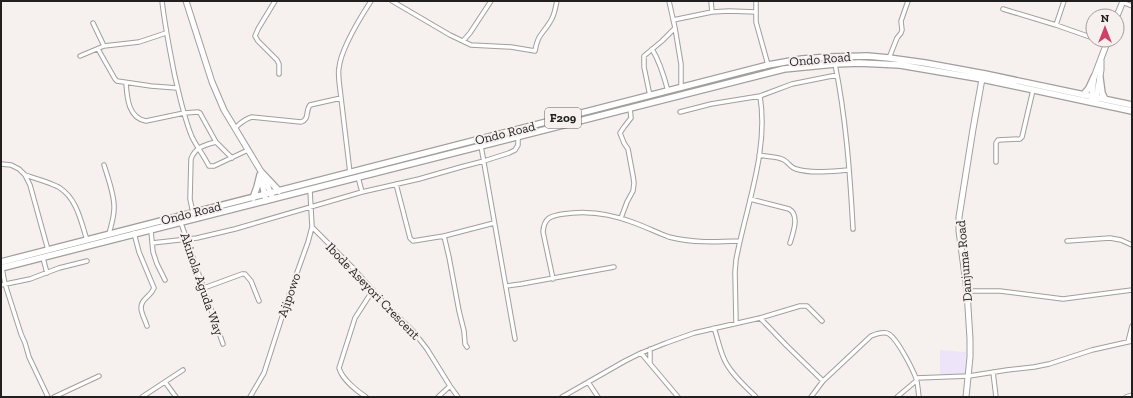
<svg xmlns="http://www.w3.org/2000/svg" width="1133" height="398" font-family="'Zilla Slab',serif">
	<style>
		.education { fill: #ede4f9 }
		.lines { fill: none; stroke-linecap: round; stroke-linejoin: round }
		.street-casing { stroke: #a29e9c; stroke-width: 5.5 }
		.secondary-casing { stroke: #a29e9c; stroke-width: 7 }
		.primary-casing { stroke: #a29e9c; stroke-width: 8 }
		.street { stroke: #fff; stroke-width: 3.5 }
		.secondary { stroke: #fff; stroke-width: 5 }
		.primary { stroke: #fff; stroke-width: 5.5 }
		.labels { text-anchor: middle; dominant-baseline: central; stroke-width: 4; stroke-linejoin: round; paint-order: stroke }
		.shield { fill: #f6f1ef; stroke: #615e5d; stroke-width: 1 }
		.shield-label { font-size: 12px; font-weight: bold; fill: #211f1f }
		.street-label { font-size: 13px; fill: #211f1f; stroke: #f6f1ef }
	</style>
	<rect width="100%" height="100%" fill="#f6f1ef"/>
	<path class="education" d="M940 350 966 352 965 375 940 374Z"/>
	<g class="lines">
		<defs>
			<path id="street" d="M162 1C165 27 170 52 175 77 180 97 184 118 192 137 197 147 204 156 209 166H214L248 150
				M275 1 258 29 255 36 258 41 277 60 279 64V74
				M392 1 450 35 471 45 511 47 535 51C538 34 542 35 550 22 555 15 555 8 557 1
				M669 1 675 28 681 64V88
				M711 1 712 12
				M756 1V22L768 65
				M1122 2 1132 6
				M1003 9 1056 25 1093 38
				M673 20 712 12 729 11 756 12
				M93 23 104 46
				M1056 25 1064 1
				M1097 40 1106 43
				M463 41 470 33 491 1
				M98 49 115 79 117 81 151 86 177 88
				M652 49C660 62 664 76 668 91
				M80 56 104 46 139 42 166 33
				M889 58 897 38 901 33 902 30 901 21 908 1
				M835 64C846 118 850 174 853 229
				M126 83C127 97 128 118 146 121L184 113 198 112 200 113 216 142 232 158
				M650 96 644 67V56L662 41 675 28
				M680 112 711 104 760 96 792 84 837 75
				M235 128C241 123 244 119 252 117L301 122C310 119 305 111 310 105L341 98
				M481 146 515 339
				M759 155C767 157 778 156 784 160 789 163 791 168 796 169 813 174 833 171 849 170
				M996 162V143L998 140 1020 139 1022 137 1033 90
				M1 164 11 165 19 169 25 175 30 185 48 250
				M104 165C108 178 115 196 114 209 114 217 111 226 109 234
				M350 173 339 81C339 77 338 72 339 68 341 48 360 18 371 1
				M25 175C34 178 52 183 60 188 77 199 81 222 87 240
				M358 177 362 192
				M396 184 410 238 413 241 444 236 494 223
				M750 199 789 209C800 215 793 233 790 243
				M193 213 190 199 191 159C195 147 205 145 216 142
				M621 218 627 202 633 191 634 183 633 176 628 149 624 143 620 133 624 127 631 118 630 108
				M181 223 223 344
				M312 227 353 268 385 304 413 331 427 349 450 386 458 397
				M151 231 153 252 157 264 165 280
				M134 233 139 252 154 288C152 293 149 295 146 298 136 307 144 316 147 326
				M444 236 449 257 459 311 464 331 465 344 467 347
				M1067 241 1110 238 1121 240 1132 245
				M152 243 197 238 235 229 362 192 419 179 461 167 484 161 509 153 515 150 518 145V137
				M43 258 47 273
				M2 268 5 284 21 334 25 343 29 357 48 397
				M553 279 543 232C544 218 550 216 563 214 587 210 612 214 635 223 646 227 658 233 669 237 692 243 716 242 739 241
				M1 285 30 279 59 268 87 261
				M506 286 521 284 614 267
				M204 288 242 274H245L251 281 259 301
				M967 291H1000L1063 299 1132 290
				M760 318 786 345 823 381
				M736 323 735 272 736 260C746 206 769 151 760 96
				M714 328C718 339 720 351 725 361 732 375 745 386 756 397
				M1128 342 1132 326
				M641 353 678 397
				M650 363V349
				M993 372 996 397
				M916 378 969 376 1007 370 1034 367 1049 364 1092 350 1132 341
				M165 382 176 397
				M588 382 598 397
				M54 397 99 376
				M142 397 183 370
				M250 397 264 373 290 292 308 242 312 227 310 190
				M366 397C357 391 342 379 339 368L355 318 373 290
				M438 397 450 386
				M562 397 625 361 641 353 666 343 694 333 760 318 800 306H807L822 321
				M811 397 823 381 871 336C876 334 884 331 889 334 898 340 912 368 916 378 918 384 918 391 919 397
				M897 397 916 381
				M1126 397 1132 395"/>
			<path id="secondary" d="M186 1 212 82 224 110 262 173 273 199
				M1117 16 1123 1
				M1096 100 1101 70V60
				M1091 102 1094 77 1108 40
				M260 175 266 201
				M966 397 970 357V339L967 291 959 231V217L973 129 982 79"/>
			<path id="primary" d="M1100 78 1102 93 1105 99
				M1083 95 1089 88 1094 77
				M262 173 279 191
				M253 198 257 187 260 175
				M1 262 768 65 802 59 830 57 867 56 889 58 925 63 985 74 1132 105
				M1 268 784 69 835 64 859 63 900 65 982 79 1132 111"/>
		</defs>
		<use href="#street" class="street-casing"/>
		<use href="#secondary" class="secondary-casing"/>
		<use href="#primary" class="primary-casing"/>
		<use href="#street" class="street"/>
		<use href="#secondary" class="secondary"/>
		<use href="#primary" class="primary"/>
	</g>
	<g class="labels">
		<rect class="shield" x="545" y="108" width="36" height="20" rx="3"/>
		<g class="shield-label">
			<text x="563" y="118">F209</text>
		</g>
		<g class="street-label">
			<text transform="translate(820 59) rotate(-5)">Ondo Road</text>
			<text transform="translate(505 133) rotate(-14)">Ondo Road</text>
			<text transform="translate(191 213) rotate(-14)">Ondo Road</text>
			<text transform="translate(964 261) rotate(-95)">Danjuma Road</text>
			<text transform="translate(202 284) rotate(71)">Akinola Aguda Way</text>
			<text transform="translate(373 291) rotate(46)">Ibode Aseyori Crescent</text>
			<text transform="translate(289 295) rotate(-71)">Ajipowo</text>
		</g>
	</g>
	<rect width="1133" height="398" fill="none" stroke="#211f1f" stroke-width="4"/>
	<g transform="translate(1105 28)"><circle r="19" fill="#f6f1ef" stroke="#a19d9c"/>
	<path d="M0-3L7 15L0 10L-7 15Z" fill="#cf4067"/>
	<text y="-6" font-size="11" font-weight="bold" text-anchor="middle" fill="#211f1f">N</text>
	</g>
</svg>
